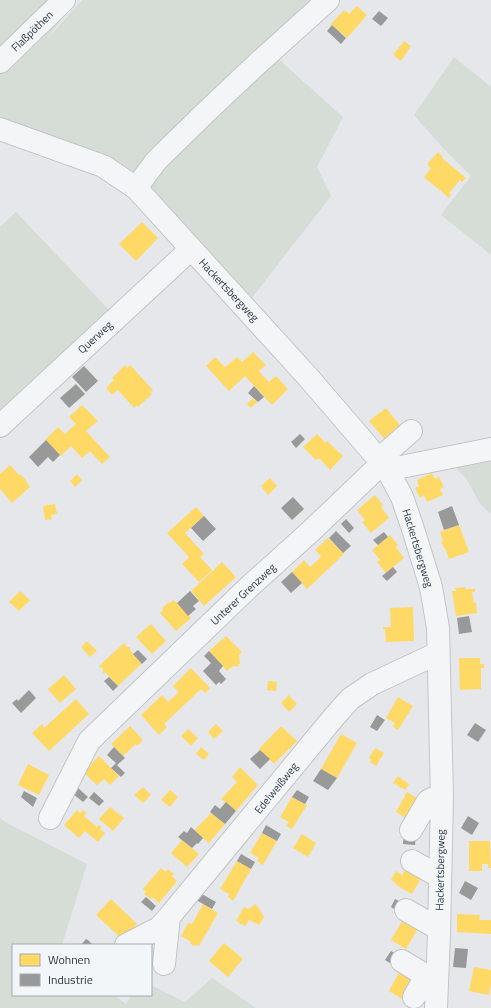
<svg xmlns="http://www.w3.org/2000/svg" width="491" height="1008" font-family="'Titillium Web',sans-serif">
	<style>
		.green { fill: #d6ddd6 }
		.homes { fill: #ffd966 }
		.industry { fill: #999 }
		.lines { fill: none; stroke-linecap: round; stroke-linejoin: round }
		.minor-casing { stroke: #c3c5c8; stroke-width: 24 }
		.minor { stroke: #f4f5f6; stroke-width: 22 }
		.labels { text-anchor: middle; dominant-baseline: central; stroke-width: 4; stroke-linejoin: round; paint-order: stroke }
		.street-label { font-size: 11px; fill: #2d3642; stroke: #f3f6f8 }
	</style>
	<rect width="100%" height="100%" fill="#e5e7ea"/>
	<path class="green" d="M0 0H75L48 38 82 0H314L135 177 0 124Z
		M274 55 343 117 317 167 331 196 251 299 147 187 160 161Z
		M454 57 491 87V255L441 215 471 176 443 148 414 115Z
		M16 212 110 311 0 417V227Z
		M491 454V514L480 504 466 478 448 460Z
		M0 818 5 822 87 864 62 945H13V995H114L126 1004 132 995H151V985L185 1002 212 978 256 1008H0Z"/>
	<path class="homes" d="M357 6 367 15 347 38 331 24 344 10 349 14Z
		M404 41 411 46 401 61 393 55Z
		M438 152 443 157 442 158 466 178 462 182 460 180 449 193 451 195 449 198 424 177 431 168 427 164Z
		M142 222 158 238 136 261 119 244Z
		M253 352 266 365 259 371 267 380 269 382 276 376 288 389 272 405 245 376 229 391 206 366 215 357 225 367 237 357 242 362Z
		M125 365 127 368 130 365 153 390 150 393 152 394 138 407 137 405 134 408 118 390 112 395 106 388 114 380 112 378Z
		M253 398 257 402 251 408 247 404Z
		M82 405 98 421 86 431 110 457 102 464 90 451 82 458 71 446 61 456 45 440 58 427 65 434 68 431 76 424 69 417Z
		M386 408 403 429 387 442 369 421Z
		M317 434 326 443 327 441 343 456 330 470 319 458 316 460 303 447Z
		M10 465 19 475 20 474 24 478 30 487 12 503 0 489V474Z
		M432 473 435 479 439 477 444 487 440 489 443 495 427 502 424 495 420 498 415 488 419 486 417 480Z
		M77 474 82 480 75 487 70 481Z
		M270 478 277 486 268 495 261 486Z
		M375 495 383 505 381 507 389 518 371 533 362 522 365 520 357 510Z
		M55 504 57 514 51 515 52 519 45 520 43 506Z
		M196 507 204 516 185 533 204 554 200 557 212 570 199 582 182 564 189 557 167 533Z
		M459 525 469 552 449 559 445 548H444L441 542 443 541 440 532Z
		M390 535 398 545 396 547 404 558 386 573 377 562 380 560 372 550Z
		M328 538 344 554 307 589 292 572 304 560 310 567 318 560 321 556 315 550Z
		M222 562 236 577 204 606 191 591Z
		M465 587V589H475V592H472L474 603H476L477 613 456 616 452 591H456L455 588Z
		M20 591 30 600 19 611 9 602Z
		M174 600 191 618 176 631 160 613 163 610 162 608 169 602 170 603Z
		M413 607 414 641 386 642 385 629H383V627H391L390 608Z
		M151 624 166 641 152 654 136 637Z
		M226 636 242 652 239 655 240 663 237 667 233 666 227 671 209 651Z
		M87 641 97 651 90 657 81 647Z
		M124 643 127 647H130V650L142 663 118 686 106 673H103V669L99 666Z
		M459 658H480V664H484V668H481V689L460 690Z
		M191 668 210 688 205 693 201 689 164 724 167 727 159 735 141 715 162 695 168 702 179 692 173 686Z
		M64 675 76 689 60 703 48 689Z
		M268 681 277 682 276 691 267 690Z
		M289 695 297 704 289 712 281 703Z
		M398 697 413 706 398 730 393 727 395 723 386 718Z
		M76 699 89 714 49 751 32 733 42 724 44 728Z
		M216 724 223 731 214 739 208 732Z
		M130 726 143 740 137 746 136 744 123 756 111 744Z
		M281 726 297 741 274 764 259 749Z
		M188 729 198 738 191 746 181 736Z
		M341 734 357 743 337 778 321 769Z
		M201 747 209 754 204 760 196 754Z
		M375 748 384 753 376 766 370 762 371 760 369 758Z
		M99 756 119 776 110 785 104 779 97 785 83 772Z
		M28 764 49 775 39 795 18 785Z
		M240 767 258 785 236 811 221 799 237 782 232 777Z
		M398 776 409 784 405 790 393 783Z
		M143 787 151 795 143 803 134 795Z
		M170 790 178 797 170 807 161 800Z
		M407 792 422 801 411 821 396 812Z
		M292 797 307 805 292 829 286 826 289 822 280 817Z
		M110 807 124 818 113 831 99 819Z
		M77 810 80 813 83 810 87 813 84 816 97 827 99 825 102 827 100 829 105 833 98 842 85 831 79 838 64 825Z
		M211 813 225 824 209 843 194 831Z
		M262 833 277 841 263 865 257 861 259 858 250 853Z
		M302 834 316 843 308 857 293 848Z
		M182 840 199 854 187 867 171 853Z
		M469 841H490L491 868H488V864H482V871H469Z
		M237 861 251 869 233 901 228 897 229 894 220 889Z
		M409 864 424 873 412 894 396 885 397 884 391 880 396 871 402 875Z
		M161 868 166 872 168 869 174 874 172 876 177 881 159 903 152 897 150 899 144 894 146 892 143 889Z
		M111 899 137 924 123 940 96 915Z
		M203 904 218 913 199 946 197 945 194 946 191 944 190 941 181 936 188 923 192 924Z
		M256 904 264 917 259 925 249 920 245 926 236 921 244 907 248 909Z
		M457 914 480 915 479 920H491V934L457 932Z
		M405 916 420 925 406 949 391 940Z
		M224 943 243 959 228 977 209 961Z
		M402 967 418 975 404 1000 389 991Z
		M474 967 491 970V984L489 995 469 991Z"/>
	<path class="industry" d="M379 11 388 18 381 26 372 19Z
		M332 25 346 38 341 44 327 31Z
		M84 366 98 381 86 392 72 377Z
		M76 384 85 394 69 408 60 398Z
		M254 386 264 397 258 402 248 393Z
		M300 434 305 439 296 448 291 442Z
		M46 440 60 455 53 462 48 457 38 467 29 457Z
		M293 497 304 509 292 520 281 508Z
		M452 506 459 525 444 530 438 512Z
		M204 516 216 529 203 541 191 528Z
		M346 519 354 528 349 533 341 524Z
		M336 531 351 546 343 553 329 538Z
		M384 532 388 537 378 545 373 540Z
		M393 567 397 572 387 581 382 576Z
		M292 572 302 583 291 593 281 582Z
		M190 591 199 601 193 606 196 609 188 616 177 603Z
		M469 616 472 632 459 634 457 618Z
		M138 650 147 659 142 664 133 654Z
		M209 651 223 666 219 671 226 679 221 684 219 682 216 685 203 671 211 663 204 656Z
		M109 677 118 686 113 691 104 681Z
		M29 690 36 698 21 713 12 703 17 699 18 701Z
		M377 715 385 720 377 731 370 727Z
		M475 723 486 730 478 742 467 735Z
		M114 747 125 758 117 765 125 773 121 777 111 768 116 763 107 755Z
		M260 750 270 759 260 769 250 759Z
		M321 769 337 778 328 790 313 781Z
		M78 788 88 797 83 802 73 794Z
		M297 790 309 797 305 804 292 797Z
		M24 791 37 798 33 807 21 797Z
		M94 792 104 801 99 806 89 798Z
		M226 802 236 811 225 824 210 812 215 805 220 809Z
		M468 816 479 823 472 835 461 828Z
		M266 825 281 834 277 841 262 833Z
		M191 827 203 838 198 844 197 843 192 848 178 837 184 831 187 833Z
		M404 832 416 833 415 845 403 844Z
		M241 854 255 862 251 869 237 861Z
		M465 881 478 888 471 900 459 893Z
		M200 893 216 902 212 909 196 900Z
		M146 897 156 906 152 911 141 902Z
		M395 899 408 906 403 915 391 907Z
		M86 939 88 940 93 945H81Z
		M455 948 468 949 466 968 453 967Z
		M391 951 404 959 398 968 385 960Z"/>
	<g class="lines">
		<defs>
			<path id="minor" d="M0 62 64 0
				M0 129 103 166 136 188 308 377 387 469 402 497 413 529 431 587 438 628 442 797 439 933 436 1008
				M136 188 156 161 204 114 257 64 328 0
				M0 426 191 249
				M379 459 411 431
				M50 818 89 741 251 585 311 531 377 468H396L491 449
				M411 830 428 801 434 798 442 797
				M412 861 433 873H440
				M406 910 432 925H439
				M126 945 159 928 169 917
				M402 961 428 977 437 978
				M164 964 169 917 334 717 350 699 372 684 438 653
				M414 997 426 976"/>
		</defs>
		<use href="#minor" class="minor-casing"/>
		<use href="#minor" class="minor"/>
	</g>
	<g class="labels">
		<g class="street-label">
			<text transform="translate(32 31) rotate(-44)">Flaßpöthen</text>
			<text transform="translate(229 290) rotate(47)">Hackertsbergweg</text>
			<text transform="translate(95 337) rotate(-43)">Querweg</text>
			<text transform="translate(418 548) rotate(73)">Hackertsbergweg</text>
			<text transform="translate(243 594) rotate(-43)">Unterer Grenzweg</text>
			<text transform="translate(276 788) rotate(-51)">Edelweißweg</text>
			<text transform="translate(440 870) rotate(-89)">Hackertsbergweg</text>
		</g>
	</g>
	<rect x="12" y="944" width="140" height="52" fill="#f3f6f8" stroke="#a4a9af"/>
	<rect x="20" y="954" width="20" height="12" fill="#ffd966" stroke="#a4a9af"/>
	<text x="48" y="964" font-size="12" fill="#2d3642">Wohnen</text>
	<rect x="20" y="974" width="20" height="12" fill="#999999" stroke="#a4a9af"/>
	<text x="48" y="984" font-size="12" fill="#2d3642">Industrie</text>
</svg>
